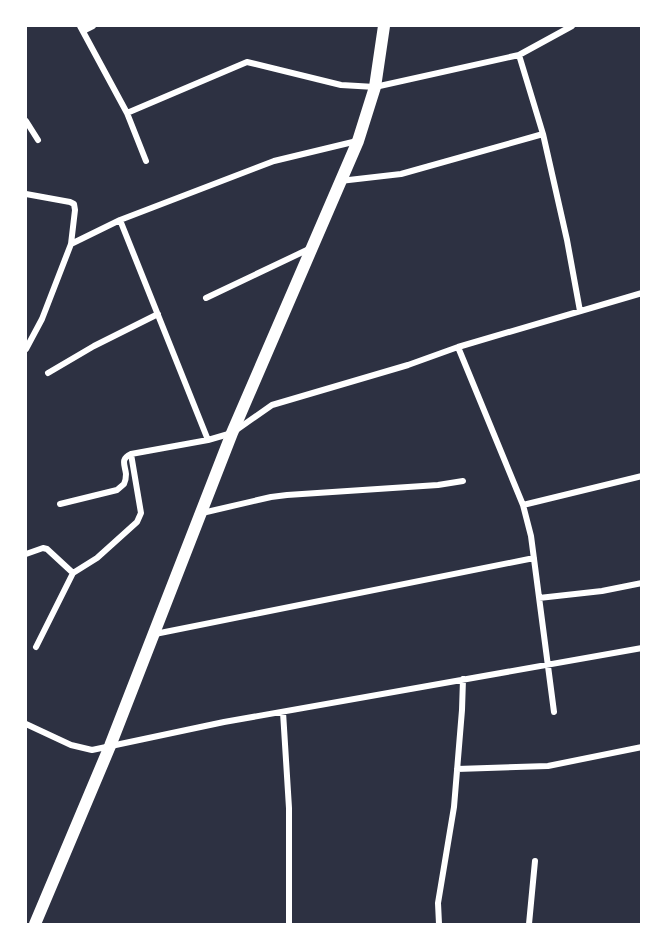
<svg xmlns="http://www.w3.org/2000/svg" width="667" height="950" font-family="'Exo 2',sans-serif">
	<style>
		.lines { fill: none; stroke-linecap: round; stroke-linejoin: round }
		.minor { stroke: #fff; stroke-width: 6 }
		.secondary { stroke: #fff; stroke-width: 12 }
	</style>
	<rect width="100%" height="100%" fill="#2d3142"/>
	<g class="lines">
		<path class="minor" d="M80 26 127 113 146 161
			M83 31 93 26
			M519 55 543 134 567 240 580 311
			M127 113 247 62 341 85 375 87 519 55 572 26
			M26 121 38 140
			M340 181 401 174 543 134
			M26 194 70 202 74 204 75 210 71 244 42 319 26 349
			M120 220 208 440
			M71 244 120 220 274 161 357 141
			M206 298 309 249
			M458 347 523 505 531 536 554 712
			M48 373 94 346 158 314
			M60 504 117 490 124 484C125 482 126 476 126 474 125 465 120 459 131 454L208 440 232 433 272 405 408 365 458 347 642 293
			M523 505 642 476
			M202 513 271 497 287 495 438 485 463 481
			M26 554 43 548 47 549 73 573
			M539 598 602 591 642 583
			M155 634 534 558
			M36 647 73 573 97 558 137 522 141 513 131 454
			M283 712 289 808V924
			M26 724 71 745 92 750 224 722 642 648
			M457 769 548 766 642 747
			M439 924 438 903 454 807 462 710 463 679
			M529 924 535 861"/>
		<path class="secondary" d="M35 924 110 746 232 433 358 141 375 87 384 26"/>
	</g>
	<rect width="667" height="950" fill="none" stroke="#ffffff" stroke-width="54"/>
</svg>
